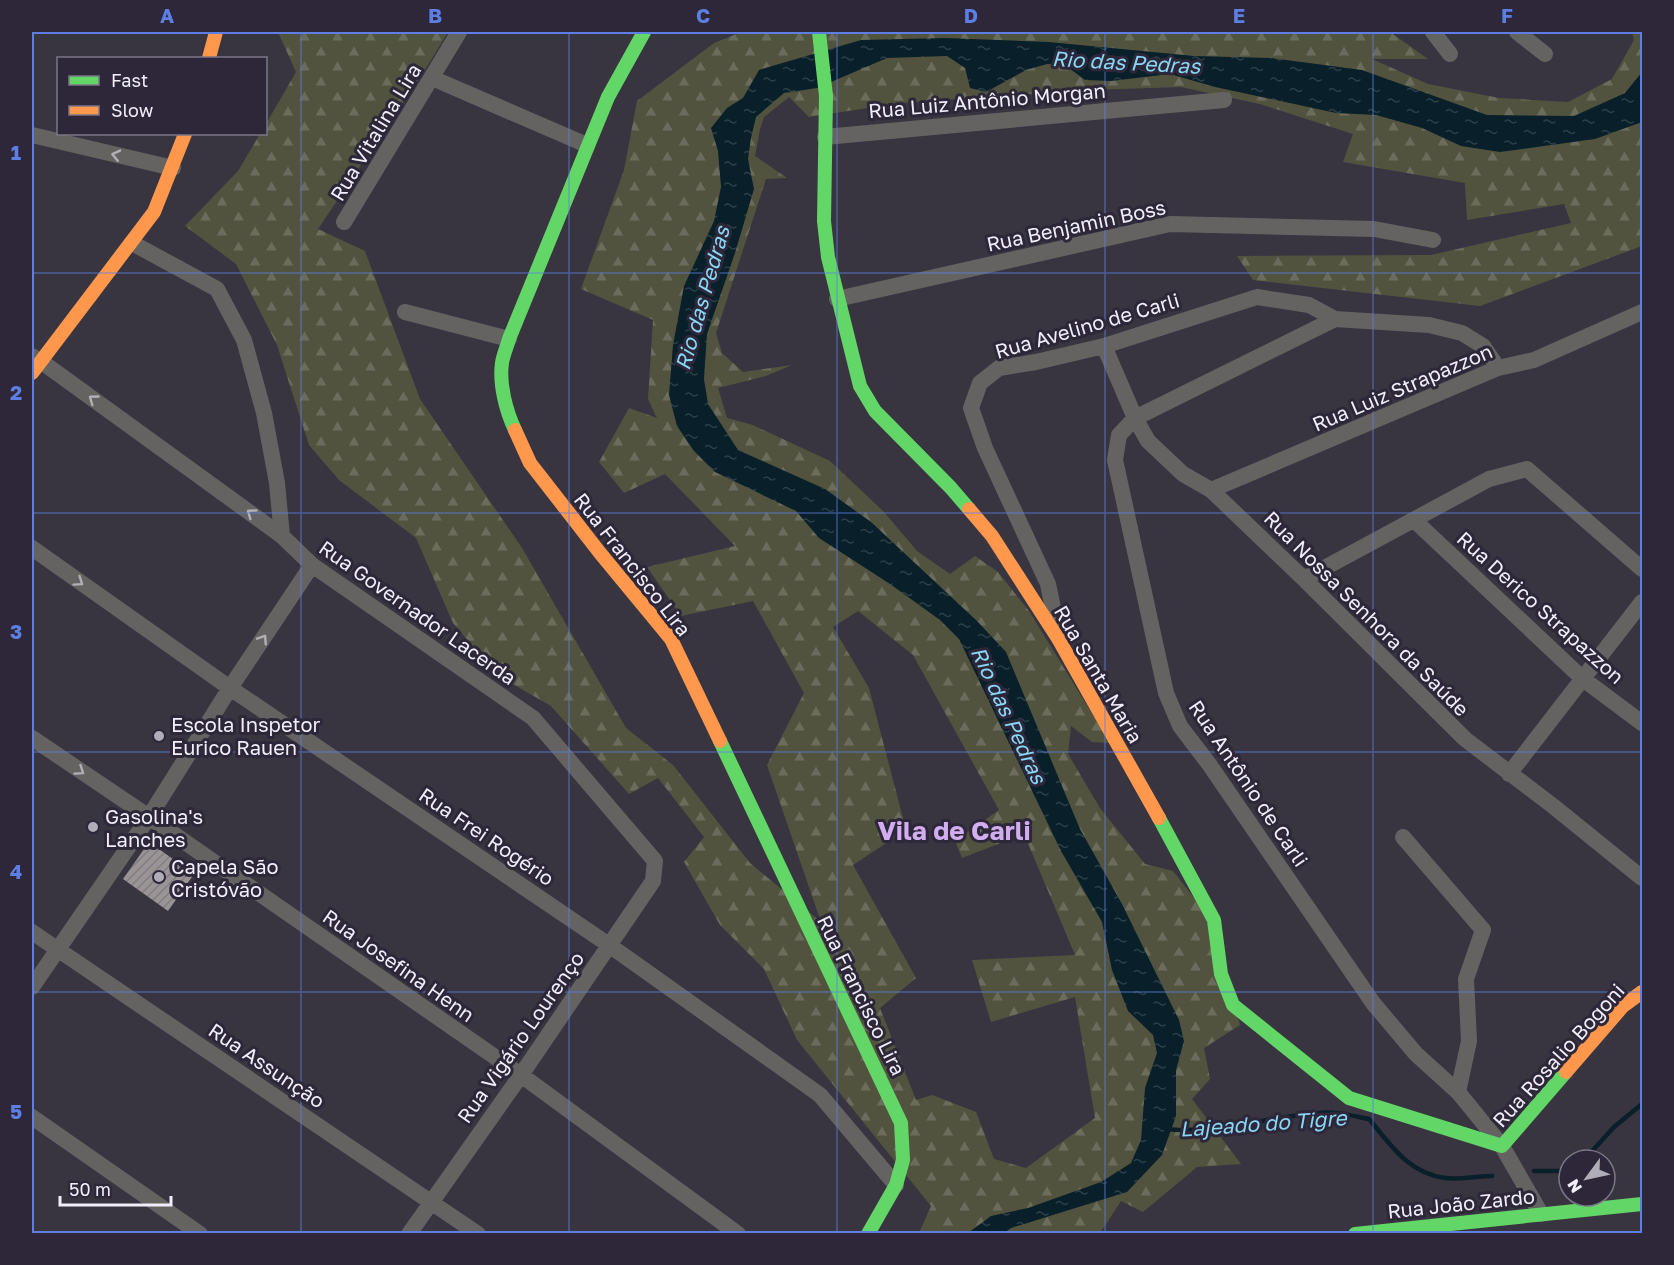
<svg xmlns="http://www.w3.org/2000/svg" width="1674" height="1265" font-family="'Golos Text',sans-serif">
	<style>
		.forest { fill: url(#forest-firs); fill-rule: evenodd }
		.water { fill: url(#water-ripples) }
		.lines { fill: none; stroke-linecap: round; stroke-linejoin: round }
		.stream { stroke: #091f29; stroke-width: 4.5 }
		.building { fill: url(#building-hatch) }
		.street { stroke: #656362; stroke-width: 16 }
		.fast { stroke: #63d668; stroke-width: 14 }
		.slow { stroke: #ff974d; stroke-width: 14 }
		.oneway { stroke: #b2afb6 }
		.grid { fill: none; stroke: #5d7ee2; stroke-width: 1.5; stroke-opacity: 0.55 }
		.poi-dot { fill: #b0adb9; stroke: #2d2739; stroke-width: 2 }
		.labels { text-anchor: middle; dominant-baseline: central; stroke-width: 6; stroke-linejoin: round; paint-order: stroke }
		.street-label { font-size: 20px; fill: #f1eefa; stroke: #2d2739 }
		.poi-label { font-size: 20px; fill: #f1eefa; stroke: #2d2739; text-anchor: start }
		.water-label { font-size: 21px; font-style: italic; fill: #87d7f7; stroke: #2d2739 }
		.district-label { font-size: 26px; font-weight: bold; fill: #d2aef1; stroke: #2d2739 }
		.neatline { fill: none; stroke: #5d7ee2; stroke-width: 2 }
		.grid-label { font-size: 20px; text-anchor: middle; font-weight: bold; fill: #5d7ee2 }
	</style>
	<defs>
		<pattern id="forest-firs" width="22" height="20" patternUnits="userSpaceOnUse" patternTransform="scale(1.5)"><rect width="22" height="20" fill="#52533e"/><path d="M5 1l3.5 6h-7zM16 11l3.5 6h-7z" fill="#6b6c5b"/></pattern>
		<pattern id="water-ripples" width="26" height="14" patternUnits="userSpaceOnUse" patternTransform="scale(1.5)"><rect width="26" height="14" fill="#091f29"/><path d="M2 4q2-2 4 0t4 0M15 11q2-2 4 0t4 0" fill="none" stroke="#2d4049"/></pattern>
		<pattern id="building-hatch" width="6" height="6" patternUnits="userSpaceOnUse" patternTransform="scale(1.5)"><rect width="6" height="6" fill="#9a9497"/><path d="M-1 1l2-2M0 6l6-6M5 7l2-2" fill="none" stroke="#817d80"/></pattern>
	</defs>
	<rect width="100%" height="100%" fill="#383540"/>
	<path class="forest" d="M278 32H448L428 65 318 229 365 251 420 399 522 548 626 728 673 765 750 863 821 922 767 765 804 693 753 601 681 616 647 567 735 546 665 474 624 493 599 462 629 408 657 418 648 399 653 320 581 289 624 170 637 101 714 43 741 32H1390L1428 59H1372L1428 84 1499 98 1568 102 1612 79 1634 40 1632 32H1642V246L1480 306 1253 280 1237 256 1431 255 1571 223 1564 204 1467 220 1465 183 1343 162 1353 134 1260 104 1181 87 1088 90 900 103 809 117 789 97 764 117 760 129 755 156 787 178 766 179 716 333 722 353 743 372 792 365 766 376 718 388 727 418 753 425 830 461 884 512 917 551 950 574 975 556 998 572 1029 611 1110 743 1092 742 1071 726 1068 754 1100 808 1145 864 1173 871 1205 912 1240 1025 1204 1048 1210 1079 1192 1099 1241 1164 1197 1167 1143 1212 1121 1201 1100 1233H919L931 1206 797 1040 764 969 720 925 684 862 704 837 658 778 629 794 551 706 497 675 453 623 416 538 339 480 309 445 277 345 236 264 185 226 238 171 260 134H266V124L296 72ZM858 611 913 655 999 810 955 841 962 858 1024 834 1075 955 972 960 991 1022 1075 997 1095 1118 1026 1168 994 1159 976 1112 932 1095 916 1100 880 1008 916 978 853 865 906 830 869 688 833 627Z"/>
	<path class="water" d="M945 38 1049 42 1194 56 1271 58 1362 70 1487 115 1574 116 1625 93 1642 72V122L1595 139 1500 152 1461 146 1422 128 1376 115 1336 113 1215 87 1170 74 1111 81 1085 80 1065 65 1047 64 1026 70 986 92 970 88 965 68 947 56 887 58 817 88 784 93 756 117 751 138 748 159 754 189 735 253 707 334 704 379 708 404 738 450 825 489 871 522 977 621 1006 652 1080 829 1122 904 1179 1020 1184 1041 1176 1070V1116L1162 1155 1127 1192 1011 1228 1004 1233H968L991 1216 1028 1208 1101 1182 1131 1163 1141 1140 1145 1088 1157 1053 1153 1035 1128 1011 1112 970 1102 922 1061 851 959 639 940 620 890 584 819 538 796 511 715 472 694 451 677 426 669 395 673 345 684 286 714 221 721 187 718 151 711 128 727 108 743 98 759 70 861 40Z"/>
	<g class="lines">
		<path class="stream" d="M1166 1129C1217 1134 1268 1117 1319 1113 1336 1111 1353 1116 1369 1119 1391 1145 1408 1173 1445 1178 1459 1180 1477 1176 1492 1176
			M1584 1160 1614 1127 1642 1104
			M1534 1171H1569"/>
	</g>
	<path class="building" d="M149 842 194 874 168 911 123 879Z"/>
	<g class="lines">
		<path class="street" d="M1433 32 1450 54
			M1517 32 1545 54
			M432 78 587 145
			M32 135 173 168
			M825 137 1224 100
			M344 222 459 32
			M132 243 217 289 244 340 264 413 277 483 282 536
			M837 299 1170 224 1374 229 1433 240
			M405 312 509 339
			M1335 319 1135 418 1119 435 1115 460 1166 693 1180 726 1209 764 1373 1003 1416 1054 1458 1092 1502 1146 1541 1214
			M1104 346 1135 418 1148 441 1183 474 1211 490 1304 579 1465 739 1553 806 1642 878
			M32 356 42 362 282 536 312 565 533 718 655 861 653 881 521 1075 409 1234
			M1211 490 1498 368 1534 360 1642 312
			M1414 520 1583 679 1642 723
			M32 548 230 688 609 945 820 1095 896 1185
			M1304 579 1489 479 1527 469 1642 569
			M1058 632 1048 584 985 448 971 408 980 383 999 368 1036 362 1104 346 1257 297 1309 305 1335 319 1429 325 1462 333 1483 346 1498 368
			M32 738 149 817 521 1075 738 1234
			M1509 774 1642 602
			M1403 837 1483 930 1466 979 1469 1041 1458 1092
			M32 932 478 1234
			M32 987 149 817 230 688 312 565
			M32 1117 200 1234"/>
		<path class="fast" d="M819 32 826 96 824 221 828 257 860 386 875 411 951 488 969 509
			M515 430C506 411 499 384 502 363 503 355 507 347 509 339L608 97 644 32
			M720 741 901 1123 903 1160 896 1185 868 1234
			M1159 818 1214 920 1221 974 1233 1005 1349 1098 1502 1146 1566 1072
			M1355 1234 1642 1204"/>
		<path class="slow" d="M209 58 216 32
			M32 373 154 212 185 134
			M515 430 530 463 600 553 671 639 720 741
			M969 509 992 536 1059 640 1159 818
			M1566 1072 1623 1006 1642 992"/>
	</g>
	<defs><path id="oneway-chevron" d="M-2-3.5L2.5 0L-2 3.5" fill="none" stroke-width="1.6" stroke-linecap="round" stroke-linejoin="round" transform="scale(1.5)"/></defs>
	<g class="oneway">
		<use href="#oneway-chevron" transform="translate(116 155) rotate(-167)"/>
		<use href="#oneway-chevron" transform="translate(93 399) rotate(-144)"/>
		<use href="#oneway-chevron" transform="translate(251 513) rotate(-144)"/>
		<use href="#oneway-chevron" transform="translate(79 582) rotate(35)"/>
		<use href="#oneway-chevron" transform="translate(263 639) rotate(-57)"/>
		<use href="#oneway-chevron" transform="translate(80 771) rotate(34)"/>
	</g>
	<path class="grid" d="M301 32V1234M569 32V1234M837 32V1234M1105 32V1234M1373 32V1234M32 273H1642M32 513H1642M32 752H1642M32 992H1642"/>
	<g class="poi-dot">
		<circle cx="159" cy="736" r="6"/>
		<circle cx="93" cy="827" r="6"/>
		<circle cx="159" cy="877" r="6"/>
	</g>
	<g class="labels">
		<g class="street-label">
			<text transform="translate(987 100) rotate(-5)">Rua Luiz Antônio Morgan</text>
			<text transform="translate(375 132) rotate(-59)">Rua Vitalina Lira</text>
			<text transform="translate(1076 225) rotate(-12)">Rua Benjamin Boss</text>
			<text transform="translate(1087 325) rotate(-16)">Rua Avelino de Carli</text>
			<text transform="translate(1402 387) rotate(-23)">Rua Luiz Strapazzon</text>
			<text transform="translate(633 564) rotate(52)">Rua Francisco Lira</text>
			<text transform="translate(1541 607) rotate(42)">Rua Derico Strapazzon</text>
			<text transform="translate(418 612) rotate(35)">Rua Governador Lacerda</text>
			<text transform="translate(1367 613) rotate(45)">Rua Nossa Senhora da Saúde</text>
			<text transform="translate(1099 674) rotate(60)">Rua Santa Maria</text>
			<text transform="translate(1249 783) rotate(56)">Rua Antônio de Carli</text>
			<text transform="translate(487 836) rotate(34)">Rua Frei Rogério</text>
			<text transform="translate(399 965) rotate(35)">Rua Josefina Henn</text>
			<text transform="translate(862 995) rotate(64)">Rua Francisco Lira</text>
			<text transform="translate(520 1037) rotate(-55)">Rua Vigário Lourenço</text>
			<text transform="translate(1558 1055) rotate(-48)">Rua Rosalio Bogoni</text>
			<text transform="translate(267 1065) rotate(34)">Rua Assunção</text>
			<text transform="translate(1461 1203) rotate(-6)">Rua João Zardo</text>
		</g>
		<g class="poi-label">
			<text x="171" y="724">Escola Inspetor<tspan x="171" dy="23">Eurico Rauen</tspan></text>
			<text x="105" y="816">Gasolina's<tspan x="105" dy="23">Lanches</tspan></text>
			<text x="171" y="866">Capela São<tspan x="171" dy="23">Cristóvão</tspan></text>
		</g>
		<g class="water-label">
			<text transform="translate(1126 62) rotate(3)">Rio das Pedras</text>
			<text transform="translate(702 298) rotate(-74)">Rio das Pedras</text>
			<text transform="translate(1009 715) rotate(65)">Rio das Pedras</text>
			<text transform="translate(1263 1123) rotate(-4)">Lajeado do Tigre</text>
		</g>
		<g class="district-label">
			<text x="954" y="830">Vila de Carli</text>
		</g>
	</g>
	<rect width="1674" height="1265" fill="none" stroke="#2d2739" stroke-width="66"/>
	<rect x="57" y="57" width="210" height="78" fill="#2d2739" stroke="#7b7786" stroke-width="1.5"/>
	<rect x="69" y="76" width="30" height="9" fill="#63d668" stroke="#7b7786" stroke-width="1.5"/>
	<text x="111" y="87" font-size="18" fill="#f1eefa">Fast</text>
	<rect x="69" y="106" width="30" height="9" fill="#ff974d" stroke="#7b7786" stroke-width="1.5"/>
	<text x="111" y="117" font-size="18" fill="#f1eefa">Slow</text>
	<g transform="translate(1587 1178) rotate(237)"><circle r="28" fill="#2d2739" stroke="#7b7786" stroke-width="1.5"/>
	<path d="M0-4.5L10 22L0 15L-10 22Z" fill="#b0adb9"/>
	<text y="-9" font-size="16" font-weight="bold" text-anchor="middle" fill="#f1eefa">N</text>
	</g>
	<path d="M60 1196v9h111v-9" fill="none" stroke="#f1eefa" stroke-width="3"/>
	<text x="69" y="1196" font-size="18" fill="#f1eefa" stroke="#2d2739" stroke-width="4.5" paint-order="stroke">50 m</text>
	<rect x="33" y="33" width="1608" height="1199" class="neatline"/>
	<g class="grid-label">
		<text x="167" y="23">A</text>
		<text x="435" y="23">B</text>
		<text x="703" y="23">C</text>
		<text x="971" y="23">D</text>
		<text x="1239" y="23">E</text>
		<text x="1507" y="23">F</text>
		<text x="16" y="160">1</text>
		<text x="16" y="400">2</text>
		<text x="16" y="639">3</text>
		<text x="16" y="879">4</text>
		<text x="16" y="1119">5</text>
	</g>
</svg>
